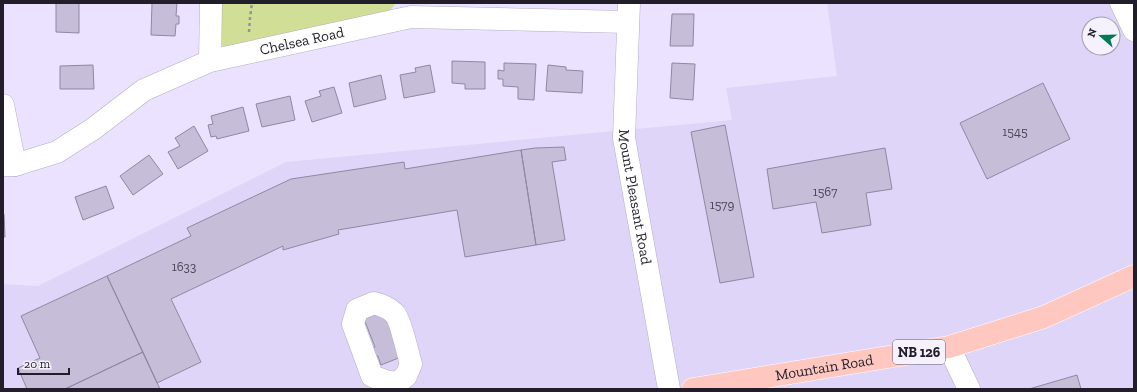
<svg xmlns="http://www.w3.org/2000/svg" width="1137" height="392" font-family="'Zilla Slab',serif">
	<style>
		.built { fill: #dfd5f8; fill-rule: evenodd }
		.green { fill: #d0de96 }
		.building { fill: #c6bed9; stroke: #8f88a2 }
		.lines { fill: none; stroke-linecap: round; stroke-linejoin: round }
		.minor-casing { stroke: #b4acc7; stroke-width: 23 }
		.major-casing { stroke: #fff; stroke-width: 23 }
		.path { stroke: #9690a5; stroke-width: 2.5; stroke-dasharray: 3 3; stroke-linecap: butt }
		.minor { stroke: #fff; stroke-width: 22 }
		.major { stroke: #fec7c0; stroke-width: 22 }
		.labels { text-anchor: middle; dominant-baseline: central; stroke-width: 4; stroke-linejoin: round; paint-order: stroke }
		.number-label { font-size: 13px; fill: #4a4655 }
		.shield { fill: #f5f2fe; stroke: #615e69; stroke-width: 1 }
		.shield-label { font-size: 14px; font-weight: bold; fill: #211e29 }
		.street-label { font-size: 15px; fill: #211e29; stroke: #f5f2fe }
	</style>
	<rect width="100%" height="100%" fill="#eae2fe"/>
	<path class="built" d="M827 3H1134V389H3V284L38 286 286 162 732 120 726 88 837 76ZM1089 24H1113V48H1089Z"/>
	<path class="green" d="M215 3H396L387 14 225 48 215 38Z"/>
	<path class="building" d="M56 3H79V33L56 32Z
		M152 3H177L176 16H179V24H176L175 36 151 35Z
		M672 14H694L693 46H670Z
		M452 61 485 62V89H465V84L452 83Z
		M504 63 536 64 534 100 518 99V87L503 86V79H498V70L504 71Z
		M672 63 695 64 693 100 670 98Z
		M93 65 94 89H60V66Z
		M430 65 435 92 404 98 400 75 416 72 415 68Z
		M548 65 566 67V70L583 71 582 93 546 91Z
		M381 75 386 99 354 107 349 83Z
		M1043 83 1070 139 987 179 960 123Z
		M334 87 342 113 312 122 305 101 321 96 319 91Z
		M290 96 295 120 262 127 256 104Z
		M243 107 249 131 217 139 216 136 211 137 208 125 213 124 211 116Z
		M725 125 754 277 720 283 691 132Z
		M194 126 208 151 178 169 168 152 180 146 175 138Z
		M564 147 566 160 552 162 565 240 536 245 521 150 535 148Z
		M885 148 892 189 866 193 871 225 822 233 816 202 773 209 767 169Z
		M521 150 536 245 465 257 457 210 338 230 339 234 283 250V246L171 299 201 362 157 383 107 276 191 236 187 228 291 179 404 162 405 169Z
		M149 155 163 174 133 195 120 176Z
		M106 186 114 208 83 220 75 197Z
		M3 214H4L5 237H3Z
		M107 276 143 352 65 389H27L18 368 40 358 21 316Z
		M386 310 401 357 381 365 378 356 374 357 371 348 375 347 364 319Z
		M143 352 160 389H65Z
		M1077 375 1081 389H1029Z"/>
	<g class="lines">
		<defs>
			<g id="minor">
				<path id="s1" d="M629 3 624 138 669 389"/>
				<path d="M1121 3 1134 30"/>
				<path d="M210 61 211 3"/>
				<path d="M3 105 15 165"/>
				<path id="s2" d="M3 165H15L57 152 93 129 144 90 210 61 411 17 628 22"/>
				<path d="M374 303C381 305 388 307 394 313 400 318 408 354 411 364L406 376 397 383 385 381 372 376 353 324 357 310Z"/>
				<path d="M949 347 969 389"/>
			</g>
			<g id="major">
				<path id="s3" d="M693 389 949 347 1044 317 1134 276"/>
			</g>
		</defs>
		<use href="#minor" class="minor-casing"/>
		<use href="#major" class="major-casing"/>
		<path class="path" d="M249 32 250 18 252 3"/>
		<use href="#minor" class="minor"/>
		<use href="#major" class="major"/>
	</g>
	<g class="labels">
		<g class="number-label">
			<text x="1015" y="131">1545</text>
			<text x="825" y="191">1567</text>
			<text x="722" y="204">1579</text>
			<text x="184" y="266">1633</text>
		</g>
		<rect class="shield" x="893" y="340" width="52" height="24" rx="3"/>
		<g class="shield-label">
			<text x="919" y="352">NB 126</text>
		</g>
		<g class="street-label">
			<text stroke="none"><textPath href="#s2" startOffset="329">Chelsea Road</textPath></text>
			<text stroke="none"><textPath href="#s1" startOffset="195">Mount Pleasant Road</textPath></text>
			<text stroke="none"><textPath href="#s3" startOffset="133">Mountain Road</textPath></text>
		</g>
	</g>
	<rect width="1137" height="392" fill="none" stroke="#211e29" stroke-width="8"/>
	<g transform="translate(1101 36) rotate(290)"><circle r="19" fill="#f5f2fe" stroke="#a09da9"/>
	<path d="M0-3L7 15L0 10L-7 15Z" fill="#007957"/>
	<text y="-6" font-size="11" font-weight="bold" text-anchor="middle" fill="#211e29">N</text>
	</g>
	<path d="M18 368v6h51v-6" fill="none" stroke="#211e29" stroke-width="2"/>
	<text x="24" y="368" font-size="12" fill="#211e29" stroke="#f5f2fe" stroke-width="3" paint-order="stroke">20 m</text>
</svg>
